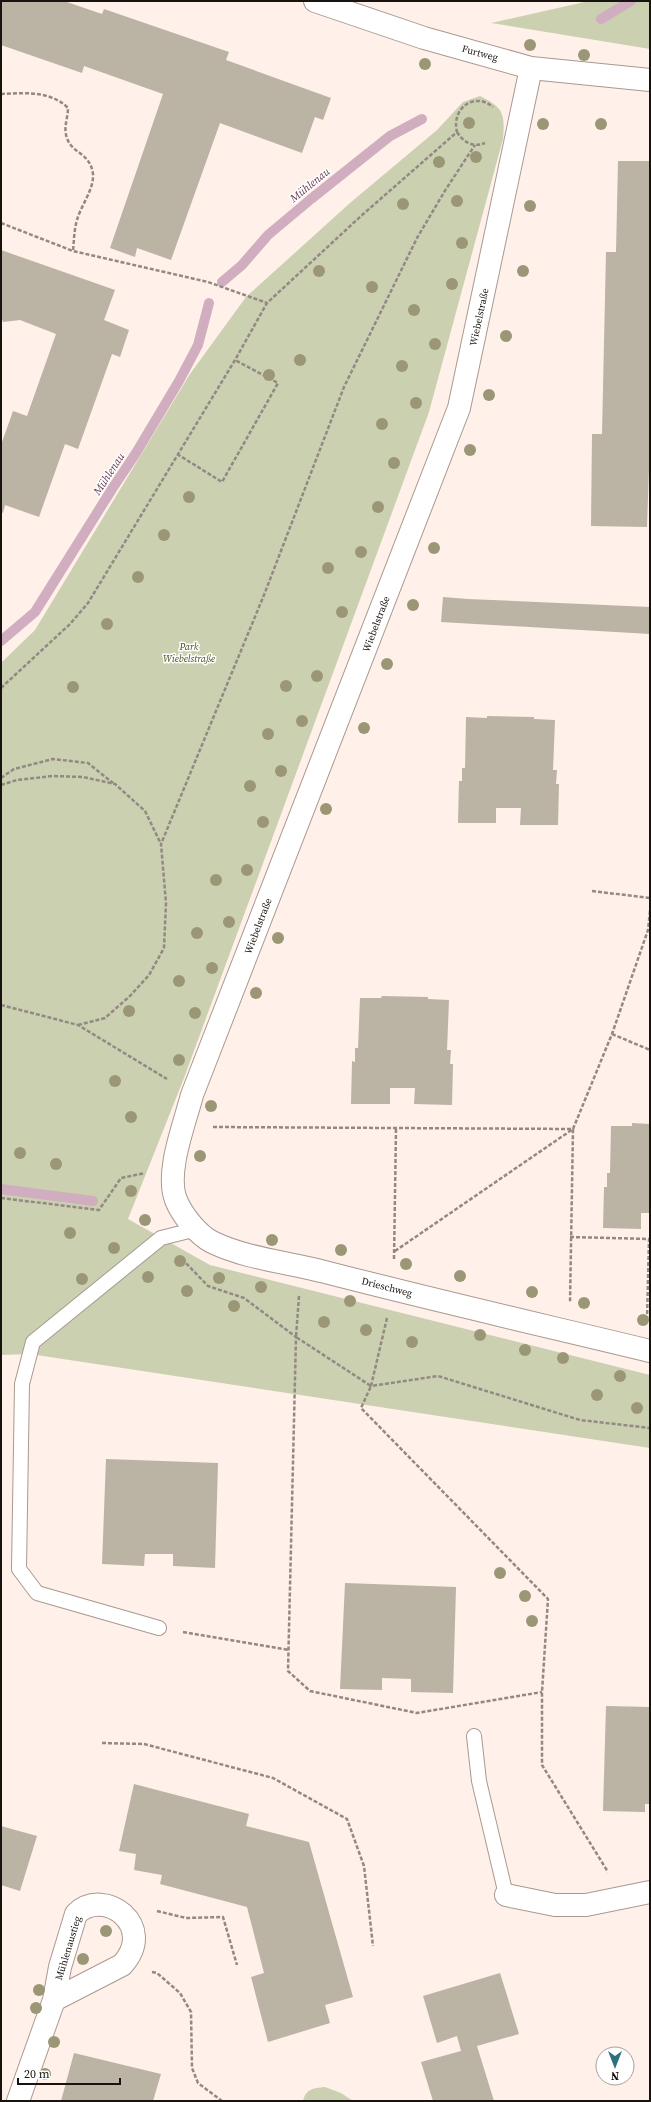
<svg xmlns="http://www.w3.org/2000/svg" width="651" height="2102" font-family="'Source Serif 4',serif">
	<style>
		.green { fill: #cbd0b1 }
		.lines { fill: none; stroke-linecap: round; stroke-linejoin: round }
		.stream { stroke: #d1aebf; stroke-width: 10 }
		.building { fill: #bbb3a4 }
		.service-casing { stroke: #a99990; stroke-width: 16 }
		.minor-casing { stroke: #a99990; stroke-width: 24 }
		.path { stroke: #938983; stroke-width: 2.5; stroke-dasharray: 4 2; stroke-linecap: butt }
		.service { stroke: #fff; stroke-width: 14 }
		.minor { stroke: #fff; stroke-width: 22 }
		.tree { fill: #9b9776 }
		.labels { text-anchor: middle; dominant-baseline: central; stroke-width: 3; stroke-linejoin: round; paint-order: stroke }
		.street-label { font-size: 10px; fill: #18130f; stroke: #fff }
		.park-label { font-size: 10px; font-style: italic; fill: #494f18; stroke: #fff }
		.water-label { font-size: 11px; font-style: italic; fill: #653650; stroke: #fff }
	</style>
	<rect width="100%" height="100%" fill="#fff0e9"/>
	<path class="green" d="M589 1H650V49L491 23Z
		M480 96C504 108 505 114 503 139L429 412 184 1078 128 1219 210 1265 650 1375V1448L30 1354 1 1355V663L35 630 190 374 246 297 350 203 437 130 463 102Z
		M325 2087 341 2093 353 2101H303C306 2089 313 2088 325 2087Z"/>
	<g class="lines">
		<path class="stream" d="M601 19 631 1
			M222 282 242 265 268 235 311 199 390 136 422 119
			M1 641 35 612 112 489 136 453 179 381 198 345 209 303
			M1 1189 93 1201"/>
	</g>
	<path class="building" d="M1 1H64L102 14 104 9 229 52 226 60 331 98 323 120 315 117 302 153 220 123 171 260 137 248 135 257 110 248 163 94 84 66 82 73 1 45Z
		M618 161H650V439L647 527 591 526 592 434H602L606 252H616Z
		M1 250 115 290 104 320 129 330 120 357 112 354 78 449 65 444 39 517 5 505 3 513 1 512V445L13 411 27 416 56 334 20 320 3 322 1 317Z
		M443 597 468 599 650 607V634L441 622Z
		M487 716 534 717V719L555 720 553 770H557L556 784H559L558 825H520L521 808H496V823H458L459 781H462V768H465L466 717 487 718Z
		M382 996 428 997V999L449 1000 447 1050H451L450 1064H453L452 1105 414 1104 415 1088H390V1104H351L352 1061 355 1062V1048H358L360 998H381Z
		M632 1123 650 1124V1213H641V1229L603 1228 604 1187H607V1173H610L611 1126H632Z
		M106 1459 218 1463 215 1568 173 1566V1554H145L144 1566 102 1564Z
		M345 1583 456 1587 453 1693 411 1692V1679L382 1678V1690L340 1689Z
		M606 1706 650 1707V1804H645V1812L603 1811Z
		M134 1784 249 1814 246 1826 309 1842 353 1997 325 2005 330 2023 268 2042 251 1977 264 1973 247 1907 160 1884 162 1875 134 1870 136 1854 119 1851Z
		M1 1826 37 1836 20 1891 1 1885Z
		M500 1973 519 2034 477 2046 494 2101H433L421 2062 461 2051 457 2036 437 2043 423 1996Z
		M74 2053 161 2074 153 2101H61Z"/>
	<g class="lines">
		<defs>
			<path id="service" d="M159 1628 37 1593 19 1569 22 1384 33 1342 161 1238 197 1229
				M474 1736 479 1781 506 1895"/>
			<path id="minor" d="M315 1 424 38 531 68 650 80
				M531 68 459 408 192 1095C185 1123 165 1172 176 1200 182 1215 198 1235 212 1242 247 1259 288 1262 325 1272 433 1300 542 1325 650 1351
				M506 1895 555 1905H586L650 1892
				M18 2101 54 2000 60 1967 76 1914C104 1886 158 1926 122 1965L54 2000"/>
		</defs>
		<use href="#service" class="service-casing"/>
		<use href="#minor" class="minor-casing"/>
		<path class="path" d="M1 94C24 93 50 90 68 108 68 118 63 128 67 138 72 154 90 152 93 174 94 190 81 205 77 220 74 230 74 241 73 251
			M457 132C463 142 473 148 485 143
			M1 223 73 251 208 282 267 303
			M177 454 222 482 278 383 235 360
			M1 688 70 624 88 603 235 360 267 303 361 216 457 132C451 109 474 91 493 107
			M1 778 14 769 53 759 88 763 113 783
			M1 785 17 780 53 776 83 777 115 784 145 811 161 844
			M592 891 650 898
			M1 1005 78 1025 167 1079
			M78 1025 105 1018 130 996 149 975 164 948 166 903 161 844 264 595 344 387 417 238 446 189 475 145
			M612 1034 650 1050
			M213 1127 573 1129 612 1034 648 930 650 911
			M1 1198 99 1210 121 1178 145 1173
			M570 1237 649 1239 647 1321
			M395 1251 573 1129 570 1303
			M182 1259 208 1286 244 1298 296 1337 288 1671 310 1691 417 1713 542 1692
			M394 1259 396 1128
			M299 1296 296 1337 371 1386 361 1408 548 1599 542 1692V1765L608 1872
			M387 1318 371 1386 438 1376 580 1420 650 1428
			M183 1632 289 1650
			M102 1743 144 1744 273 1778 347 1819 364 1866 373 1946
			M157 1911 186 1918 223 1917 237 1965
			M152 1972 157 1973 180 1993 191 2012 192 2068 198 2083 222 2101"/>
		<use href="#service" class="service"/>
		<use href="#minor" class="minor"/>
	</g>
	<g class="tree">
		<circle cx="530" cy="45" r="6"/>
		<circle cx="584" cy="55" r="6"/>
		<circle cx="425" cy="64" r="6"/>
		<circle cx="469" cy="123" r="6"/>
		<circle cx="543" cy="124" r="6"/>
		<circle cx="601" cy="124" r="6"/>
		<circle cx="476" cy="157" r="6"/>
		<circle cx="439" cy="162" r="6"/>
		<circle cx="457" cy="201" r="6"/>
		<circle cx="403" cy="204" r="6"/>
		<circle cx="530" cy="206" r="6"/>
		<circle cx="462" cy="243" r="6"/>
		<circle cx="319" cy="271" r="6"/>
		<circle cx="523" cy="271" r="6"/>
		<circle cx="452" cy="284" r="6"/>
		<circle cx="372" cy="287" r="6"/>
		<circle cx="414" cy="310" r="6"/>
		<circle cx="506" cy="336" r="6"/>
		<circle cx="435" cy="344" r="6"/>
		<circle cx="300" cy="360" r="6"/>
		<circle cx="402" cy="366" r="6"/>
		<circle cx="269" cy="375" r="6"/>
		<circle cx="489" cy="395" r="6"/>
		<circle cx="416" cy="403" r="6"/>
		<circle cx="382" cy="424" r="6"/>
		<circle cx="470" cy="450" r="6"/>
		<circle cx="394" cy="463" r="6"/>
		<circle cx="189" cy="497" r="6"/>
		<circle cx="378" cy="507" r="6"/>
		<circle cx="164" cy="535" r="6"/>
		<circle cx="434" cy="548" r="6"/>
		<circle cx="361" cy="552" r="6"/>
		<circle cx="328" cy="568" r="6"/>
		<circle cx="138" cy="577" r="6"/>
		<circle cx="413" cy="605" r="6"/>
		<circle cx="342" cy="612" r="6"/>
		<circle cx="107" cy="624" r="6"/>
		<circle cx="387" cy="664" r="6"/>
		<circle cx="317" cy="676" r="6"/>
		<circle cx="286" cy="686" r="6"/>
		<circle cx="73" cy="687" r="6"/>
		<circle cx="302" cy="721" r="6"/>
		<circle cx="364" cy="728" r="6"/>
		<circle cx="268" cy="734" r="6"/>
		<circle cx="281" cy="771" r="6"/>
		<circle cx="250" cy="786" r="6"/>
		<circle cx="326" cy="809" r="6"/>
		<circle cx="263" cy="822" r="6"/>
		<circle cx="247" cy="870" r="6"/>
		<circle cx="216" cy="880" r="6"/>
		<circle cx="229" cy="922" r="6"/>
		<circle cx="197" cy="933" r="6"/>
		<circle cx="278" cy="938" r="6"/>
		<circle cx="212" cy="968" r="6"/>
		<circle cx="179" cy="981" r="6"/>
		<circle cx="256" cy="993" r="6"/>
		<circle cx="129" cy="1011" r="6"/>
		<circle cx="195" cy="1013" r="6"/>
		<circle cx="179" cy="1060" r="6"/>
		<circle cx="115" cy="1081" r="6"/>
		<circle cx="211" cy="1106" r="6"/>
		<circle cx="131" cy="1117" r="6"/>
		<circle cx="20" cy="1153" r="6"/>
		<circle cx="200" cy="1156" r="6"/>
		<circle cx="56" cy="1164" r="6"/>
		<circle cx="131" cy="1191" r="6"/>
		<circle cx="145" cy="1220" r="6"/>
		<circle cx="70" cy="1233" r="6"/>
		<circle cx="272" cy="1240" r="6"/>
		<circle cx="114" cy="1248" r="6"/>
		<circle cx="341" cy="1250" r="6"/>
		<circle cx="180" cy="1261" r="6"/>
		<circle cx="406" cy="1264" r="6"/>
		<circle cx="460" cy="1276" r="6"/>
		<circle cx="148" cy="1277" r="6"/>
		<circle cx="219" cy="1278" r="6"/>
		<circle cx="82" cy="1279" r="6"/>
		<circle cx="261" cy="1287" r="6"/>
		<circle cx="187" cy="1291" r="6"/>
		<circle cx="532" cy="1292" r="6"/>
		<circle cx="350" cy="1301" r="6"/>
		<circle cx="584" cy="1303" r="6"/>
		<circle cx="234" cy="1306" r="6"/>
		<circle cx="643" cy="1320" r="6"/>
		<circle cx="324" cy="1322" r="6"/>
		<circle cx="366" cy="1330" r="6"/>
		<circle cx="480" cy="1335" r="6"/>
		<circle cx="412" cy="1342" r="6"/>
		<circle cx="525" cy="1350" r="6"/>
		<circle cx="563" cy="1358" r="6"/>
		<circle cx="620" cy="1376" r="6"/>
		<circle cx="597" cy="1395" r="6"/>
		<circle cx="637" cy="1408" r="6"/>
		<circle cx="500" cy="1573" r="6"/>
		<circle cx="525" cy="1596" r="6"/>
		<circle cx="532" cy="1621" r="6"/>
		<circle cx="106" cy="1931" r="6"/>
		<circle cx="83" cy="1959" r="6"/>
		<circle cx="39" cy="1990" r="6"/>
		<circle cx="36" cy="2008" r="6"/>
		<circle cx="54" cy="2042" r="6"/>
		<circle cx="45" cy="2074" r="6"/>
	</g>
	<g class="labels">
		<g class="street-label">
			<text transform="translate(480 53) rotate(15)">Furtweg</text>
			<text transform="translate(479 317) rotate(-78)">Wiebelstraße</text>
			<text transform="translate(376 624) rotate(-69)">Wiebelstraße</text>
			<text transform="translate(258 926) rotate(-69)">Wiebelstraße</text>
			<text transform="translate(387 1287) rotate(14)">Drieschweg</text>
			<text transform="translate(68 1948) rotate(-73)">Mühlenaustieg</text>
		</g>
		<g class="park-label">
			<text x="189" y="646">Park<tspan x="189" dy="12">Wiebelstraße</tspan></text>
		</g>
		<g class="water-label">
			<text transform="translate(310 185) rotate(-39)">Mühlenau</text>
			<text transform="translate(109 474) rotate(-57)">Mühlenau</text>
		</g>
	</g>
	<rect width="651" height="2102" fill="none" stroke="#18130f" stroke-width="4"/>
	<g transform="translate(615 2066) rotate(180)"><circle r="19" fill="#ffffff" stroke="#a3a19f"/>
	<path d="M0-3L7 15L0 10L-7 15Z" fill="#2b727e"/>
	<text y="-6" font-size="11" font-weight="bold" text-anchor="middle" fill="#18130f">N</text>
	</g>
	<path d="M18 2078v6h102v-6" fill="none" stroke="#18130f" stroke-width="2"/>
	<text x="24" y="2078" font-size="12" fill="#18130f" stroke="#ffffff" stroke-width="3" paint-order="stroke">20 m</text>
</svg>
